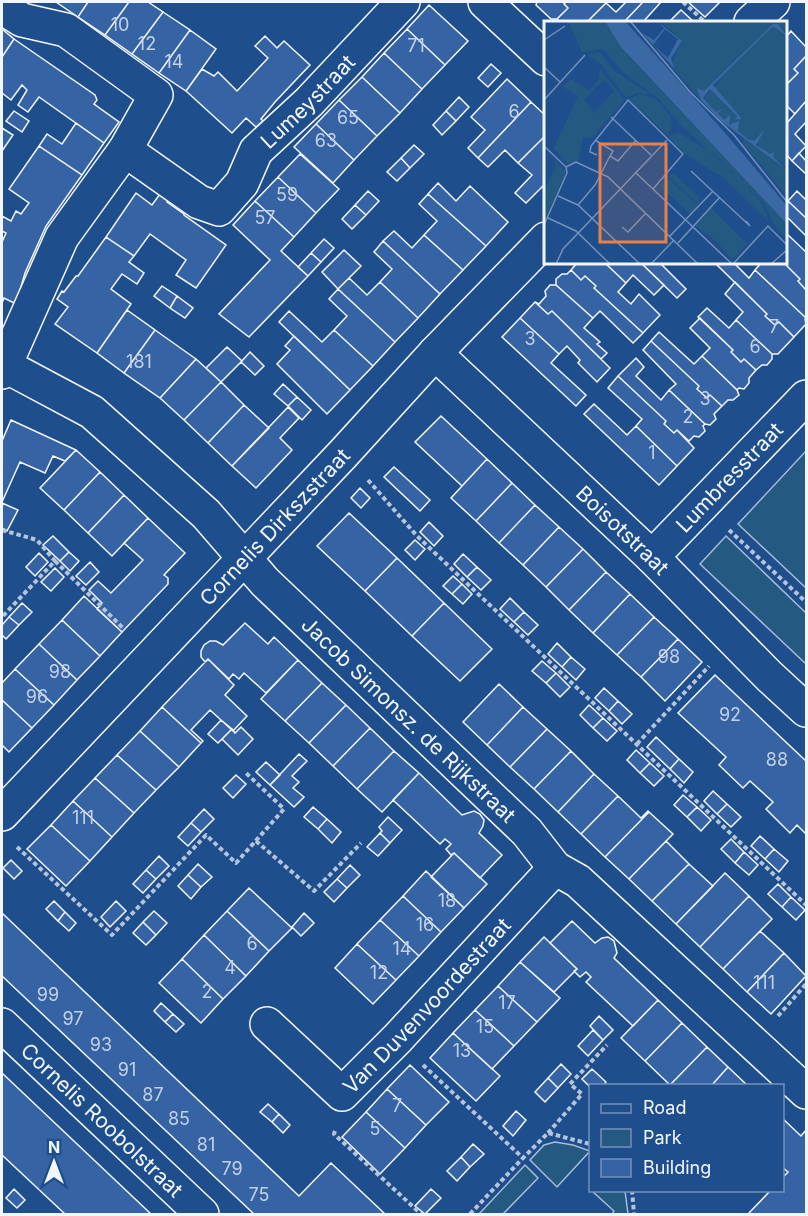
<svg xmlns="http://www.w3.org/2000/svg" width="808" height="1216" font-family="Inter,sans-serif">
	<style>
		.green { fill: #245a82; stroke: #a8bbd7; stroke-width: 1.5 }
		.building { fill: #3563a3; stroke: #f2f6ff; stroke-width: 1.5 }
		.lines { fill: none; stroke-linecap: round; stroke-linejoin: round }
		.minor-casing { stroke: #f2f6ff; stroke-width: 36 }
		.path { stroke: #b3c4dc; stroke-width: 4; stroke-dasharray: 4.5 3; stroke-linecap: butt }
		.minor { stroke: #1f4e8c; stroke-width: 33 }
		.labels { text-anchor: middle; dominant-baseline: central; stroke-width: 4.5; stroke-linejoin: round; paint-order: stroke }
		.number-label { font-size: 18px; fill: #c3d1e8 }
		.street-label { font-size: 21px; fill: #f2f6ff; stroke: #1f4e8c }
		.inset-road { fill: none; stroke: #7391ba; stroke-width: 1.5 }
		.view { fill: #ea8049; fill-opacity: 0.15; stroke: #ea8049; stroke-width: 3 }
		.inset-edge { fill: none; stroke: #f2f6ff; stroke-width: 3 }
	</style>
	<rect width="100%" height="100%" fill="#1f4e8c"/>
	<path class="green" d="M806 451V450V588L738 524Z
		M726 536 806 613V664L700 564Z
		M555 1142 573 1145 590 1151 557 1187 530 1160 544 1145Z
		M525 1165 538 1178 503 1214H479Z
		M592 1191H625L628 1214H612L614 1211Z"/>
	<path class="building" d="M56 2H88L78 17Z
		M88 2H129L105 35 78 17Z
		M129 2H148L163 12 132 54 105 35Z
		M537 2H566L564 4 568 8 557 19H551L536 5Z
		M566 2H605L606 3 587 22H560L557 19 568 8 564 4Z
		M626 2H643L624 22H587L606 3 616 12Z
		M643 2H661L643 22H624Z
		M688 2H720L705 17Z
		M429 5 468 41 445 65 407 29Z
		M681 10 694 22H674L671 20Z
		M163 12 190 30 159 73 132 54Z
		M2 29 14 39 2 57Z
		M407 29 445 65 422 89 384 53Z
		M190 30 216 49 186 91 159 73Z
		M791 31 806 47V56L794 69 798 73 788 83H786V37Z
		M265 36 277 48 284 41 310 65 275 102 261 119 263 121 256 127 246 118 232 133 186 91 202 69 214 76 218 72 237 91 268 58 255 46Z
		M14 39 95 95 97 100 94 104 119 122 104 143 39 97 28 112 18 105 27 90 22 85 11 100 2 93V57Z
		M384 53 422 89 400 113 362 77Z
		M806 56V101L795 114 786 105V83H788L798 73 794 69Z
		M491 64 501 73 488 87 478 78Z
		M362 77 400 113 377 136 339 100Z
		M507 79 531 102 478 158 468 148 485 130 471 117Z
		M459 97 469 107 456 121 446 111Z
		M339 100 377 136 354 160 316 124Z
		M806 101V122L795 134 806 146 792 161 786 154V124Z
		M531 102 546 116V135L518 163 505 150 488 167 478 158Z
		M14 111 29 121 22 132 6 121Z
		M446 111 456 121 442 135 433 125Z
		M76 123 104 143 82 175 39 146 47 134 62 144Z
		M316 124 354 160 333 183 294 147Z
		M2 128 13 135 2 151Z
		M546 135V183L526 203 515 193 532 175 518 163Z
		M414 145 424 154 410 168 401 158Z
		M39 146 82 175 46 226 25 273 16 304 4 298 2 303V242L6 233 2 231V216L11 221 16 211 21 214 29 203 9 189Z
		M799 153 806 161V174L792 161Z
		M300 154 339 189 316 213 278 177Z
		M401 158 410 168 397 181 387 172Z
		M278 177 316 213 294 237 255 201Z
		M438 183 456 201 470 186 508 222 486 246 428 194Z
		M368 191 379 201 366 215 355 205Z
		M797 191 806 200V218L788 201Z
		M136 193 152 205 160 194 168 199 167 202 184 214V215L226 245 196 288 176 275 186 260 150 234 134 256 106 237Z
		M428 194 486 246 463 270 424 235 437 221 419 204Z
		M255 201 294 237 281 251 308 276 249 337 219 314 270 260 233 225Z
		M788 201 806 218V236L786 216V204Z
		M355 205 366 215 352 229 342 219Z
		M394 231 412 248 424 235 463 270 440 294 383 241Z
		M786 233 806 252V290L798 281 800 279 783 262H786Z
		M106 237 134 256 129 262 144 273 137 284 122 274 111 289 131 304 97 353 55 324 68 307 57 299 62 291 64 292 76 276H78Z
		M324 239 334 248 321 262 311 253Z
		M383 241 440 294 418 318 380 282 392 269 374 252Z
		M344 250 361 266 338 289 322 272Z
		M311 253 321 262 308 276 298 267Z
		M578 262H604L626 283 618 292 631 304 639 294 660 315 643 333 594 288 596 286 585 276 581 280 571 270Z
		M604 262H640L664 285 654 295 633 275 626 283Z
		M640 262H659L686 289 677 298Z
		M718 262H733L749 278 755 270 806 318 805 319 806 324 794 337 779 322 775 325 765 316 767 314 716 264Z
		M762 262H783L800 279 798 281 806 290V318L755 270Z
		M571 270 581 280 585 276 596 286 594 288 643 333 633 343 600 311 593 318 556 285V279L562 274H567Z
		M349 278 367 295 380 282 418 318 395 342 338 289Z
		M735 282 767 314 765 316 775 325 779 322 794 337 778 354H772L736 320 743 312 725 294Z
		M550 285H556L593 318 584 328 600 342 597 344 607 353 601 359 552 311 548 314 535 302 539 304 546 296 545 291Z
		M162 286 177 296 170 308 154 296Z
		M338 289 395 342 373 366 334 330 347 316 329 299Z
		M177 296 193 308 185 318 170 308Z
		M535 302 548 314 552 311 610 368 597 382 578 363 580 360 567 346 559 354 520 318Z
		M707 308 729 328 736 320 772 354V359L767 365H762L756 370 744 359 741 362 731 352 733 350 698 317Z
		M127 310 155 330 124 373 97 353Z
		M289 311 322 342 334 330 373 366 350 390 279 322Z
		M520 318 559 354 551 363 586 395 576 406 502 337Z
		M700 318 733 350 731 352 741 362 744 359 756 370 749 378V383L744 389 739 388 737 390 702 356 710 348 690 328Z
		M155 330 196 359 160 398 124 373Z
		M659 332 694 364 702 356 737 390 739 395 733 400H728L722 406 710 395 707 398 697 389 699 386 651 341Z
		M294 336 350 390 327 414 277 364 290 350 285 346Z
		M651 341 699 386 697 389 707 398 710 395 722 406 714 414 716 419 710 425 705 424 669 390 676 384 643 350Z
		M227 347 242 361 221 382 206 368Z
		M250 352 264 366 255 375 241 362Z
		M636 358 644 367 636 376 661 400 669 390 705 424 703 426 705 431 699 437 694 436 689 441 677 430 674 433 664 424 666 421 618 376Z
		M196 359 221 382 184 420 160 398Z
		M618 376 666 421 664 424 674 433 677 430 694 448 677 466 636 426 642 419 608 388Z
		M221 382 244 405 208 443 184 420Z
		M283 384 297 397 288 406 274 394Z
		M297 397 311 410 302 420 288 406Z
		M594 404 627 435 636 426 677 466 659 485 584 414Z
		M244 405 269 428 232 466 208 443Z
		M288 407 299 418 280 438 292 450 256 488 232 466Z
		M441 416 487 459 462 486 415 442Z
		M11 420 76 450 65 461 53 456 45 473 20 462 2 502V441Z
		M76 450 100 472 64 510 40 488Z
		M487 459 512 483 476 521 451 498Z
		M394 467 430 500 420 511 384 477Z
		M100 472 124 495 88 533 64 510Z
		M512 483 535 505 499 543 476 521Z
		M360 488 370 498 361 508 351 498Z
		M124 495 148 518 112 556 88 533Z
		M2 503 18 510 7 531 2 528Z
		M535 505 559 527 523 565 499 543Z
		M349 513 397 558 365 591 317 546Z
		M148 518 185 553 164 575 168 578V584L122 632 97 609 102 603 89 590 98 581 111 593 143 560 124 543Z
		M429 522 443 536 434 546 420 532Z
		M559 527 583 549 546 587 523 565Z
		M53 536 69 552 60 561 43 545Z
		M415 540 425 549 415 560 405 550Z
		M583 549 606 572 569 610 546 587Z
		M69 552 79 561 70 571 60 561Z
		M39 553 48 562 35 576 26 567Z
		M463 554 477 567 467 577 454 564Z
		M397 558 444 603 412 636 365 591Z
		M90 562 99 572 86 585 76 576Z
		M477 567 491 580 481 590 467 577Z
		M55 568 64 577 51 591 41 582Z
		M606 572 630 594 593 633 569 610Z
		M453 576 462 584 452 594 443 586Z
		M462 584 472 594 463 604 452 594Z
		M630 594 654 617 617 655 593 633Z
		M84 596 122 632 100 656 62 620Z
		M510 598 524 612 514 622 500 609Z
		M22 603 32 612 19 625 9 617Z
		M444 603 492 649 460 681 412 636Z
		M524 612 538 625 528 635 514 622Z
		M9 617 19 625 6 639 2 635V625Z
		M654 617 678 639 641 677 617 655Z
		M62 620 100 656 77 680 39 644Z
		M245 623 268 644 274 637 298 660 266 693 244 673 239 679 233 674 229 679 208 659 205 662 201 657V651L204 645 210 641H216L223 645Z
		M678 639 702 662 665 701 641 677Z
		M557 643 571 657 562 667 548 654Z
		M39 644 77 680 54 705 15 669Z
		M571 657 585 669 576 680 562 667Z
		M208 659 234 685 225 695 247 716 233 731 210 710 191 730 203 741 201 743 162 707Z
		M298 660 322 683 285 721 261 699Z
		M542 661 556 673 546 683 532 671Z
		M15 669 54 705 32 728 2 700V683Z
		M556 673 570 687 560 697 546 683Z
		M715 675 806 761V834L797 825 790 833 766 809 773 802 750 781 743 788 719 765 726 757 678 713Z
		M322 683 346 705 309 743 285 721Z
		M499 684 523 707 487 745 463 722Z
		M604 688 618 701 609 711 595 698Z
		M2 700 32 728 9 752 2 745Z
		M618 701 632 714 622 724 609 711Z
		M346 705 370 728 333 766 309 743Z
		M589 705 603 718 593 728 580 715Z
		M162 707 201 743 179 767 140 731Z
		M523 707 547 729 510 767 487 745Z
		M603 718 617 731 607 741 593 728Z
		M221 720 232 729 218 743 208 734Z
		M241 727 253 739 238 755 222 739 232 729 235 733Z
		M370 728 394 751 357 789 333 766Z
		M547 729 571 751 534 789 510 767Z
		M140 731 179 767 156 790 117 755Z
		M656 737 679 759 670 769 647 747Z
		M636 750 650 763 640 773 627 760Z
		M394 751 419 773 382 812 357 789Z
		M571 751 594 774 558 812 534 789Z
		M299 754 307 761 292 776 299 782 293 788 304 797 294 807 270 785Z
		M117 755 156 790 134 813 95 778Z
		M679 759 693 772 684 783 670 769Z
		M266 762 280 775 270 785 256 772Z
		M650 763 664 776 654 786 640 773Z
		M419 773 462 815 474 811 480 814 484 820 483 826 479 833 502 855 480 878 454 853 451 855 446 849 451 844 445 839 440 844 393 800Z
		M594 774 618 796 581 834 558 812Z
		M236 775 246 784 233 798 223 788Z
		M95 778 134 813 112 837 73 801Z
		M713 791 727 804 717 814 704 801Z
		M683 795 697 807 687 817 674 805Z
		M618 796 641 818 648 811 649 812 605 857 581 834Z
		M73 801 112 837 90 861 51 825Z
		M727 804 741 817 731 827 717 814Z
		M313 807 327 819 318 829 304 817Z
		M697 807 711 820 701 831 687 817Z
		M204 809 214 819 201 832 191 823Z
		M649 812 673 834 629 879 605 857Z
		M388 817 402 830 390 843 380 833 382 831 379 827Z
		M327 819 341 832 332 843 318 829Z
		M191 823 201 832 188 846 178 837Z
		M51 825 90 861 66 886 27 849Z
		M380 833 390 843 378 856 367 847Z
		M760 836 774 849 765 859 751 846Z
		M731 839 744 852 735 863 721 849Z
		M666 841 689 864 652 901 629 879Z
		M774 849 788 861 779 872 765 859Z
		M744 852 758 865 749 875 735 863Z
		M454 853 487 884 464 908 431 877Z
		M159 856 169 866 156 879 146 870Z
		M11 860 22 871 14 879 3 868Z
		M198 864 212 877 201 887 188 875Z
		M689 864 713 886 676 924 652 901Z
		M350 865 360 875 347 888 337 879Z
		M146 870 156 879 143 893 133 884Z
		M426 871 464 908 441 932 403 896Z
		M725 873 749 896 700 947 676 924Z
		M188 875 201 887 191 899 178 886Z
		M337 879 347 888 334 902 324 892Z
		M778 884 791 897 782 907 768 894Z
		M249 888 292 928 269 951 227 911Z
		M403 896 441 932 419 956 380 920Z
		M749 896 772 919 723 969 700 947Z
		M791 897 805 910 796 920 782 907Z
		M54 901 65 912 58 921 46 909Z
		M116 901 126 911 110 927 101 917Z
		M154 911 167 923 156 935 143 922Z
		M227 911 269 951 246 976 204 935Z
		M65 912 76 923 69 931 58 921Z
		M2 913 299 1196 331 1163 385 1214H254L2 976Z
		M304 913 314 923 301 936 292 927Z
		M380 920 419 956 396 980 357 944Z
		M572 921 595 943 602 938 608 937 614 941 617 953 614 958 658 1000 633 1026 586 982 591 977 586 972 580 977 574 971 577 969 550 943Z
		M143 922 156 935 146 945 133 933Z
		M760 931 784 953 747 992 723 969Z
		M204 935 246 976 223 999 182 959Z
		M544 937 577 969 554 992 520 962Z
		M357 944 396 980 373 1004 335 968Z
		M784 953 806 976 771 1014 747 992Z
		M182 959 223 999 201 1023 159 983Z
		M520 962 560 998 537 1022 498 986Z
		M498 986 537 1022 514 1046 475 1010Z
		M658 1000 682 1023 645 1061 621 1038Z
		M161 1003 173 1014 165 1022 154 1011Z
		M475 1010 514 1046 492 1069 453 1033Z
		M173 1014 184 1024 176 1032 165 1022Z
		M599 1016 613 1030 603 1040 590 1026Z
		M682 1023 707 1047 670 1085 645 1061Z
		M593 1030 603 1040 588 1056 578 1046Z
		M453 1033 500 1076 476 1101 430 1058Z
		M707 1047 728 1067 711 1086 670 1085Z
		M561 1064 571 1074 558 1088 548 1078Z
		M410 1065 449 1102 426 1125 387 1089Z
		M728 1067 748 1086H711Z
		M592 1069 606 1082 603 1086 590 1087 582 1079Z
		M2 1073 151 1214H65L2 1155Z
		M548 1078 558 1088 545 1102 535 1092Z
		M387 1089 426 1125 405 1148 366 1112Z
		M268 1104 279 1114 272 1122 260 1112Z
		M516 1111 526 1120 513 1136 503 1126Z
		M366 1112 405 1148 380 1174 342 1137Z
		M279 1114 290 1125 283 1133 272 1122Z
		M782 1118 801 1136 806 1130V1214H748L771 1190H782V1178L788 1172 782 1167Z
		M473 1144 484 1154 470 1167 461 1157Z
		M461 1157 470 1167 457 1181 447 1171Z
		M14 1189 25 1200 17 1208 6 1198Z
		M431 1189 441 1198 425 1214 415 1206Z"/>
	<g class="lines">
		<defs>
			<g id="minor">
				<path d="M485 2 546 59"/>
				<path id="s1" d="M2 7 22 20 66 30 156 95 125 150 199 202 219 209 242 183 256 151 309 102 403 2"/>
				<path d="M751 22 773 2"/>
				<path id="s2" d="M435 353 652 557 769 676 806 710"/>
				<path id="s3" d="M2 364 92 412 206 514 265 582 527 832 555 868 578 881 806 1092"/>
				<path d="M2 372 62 237 125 150"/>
				<path id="s4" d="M652 557 806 397"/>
				<path id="s5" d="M2 814 343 454 435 353 546 239"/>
				<path id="s6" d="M267 1024 342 1094 397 1039 555 868"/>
				<path id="s7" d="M2 1025 202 1214"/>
			</g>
		</defs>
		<use href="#minor" class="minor-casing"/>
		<path class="path" d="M683 2 705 22
			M368 480 417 536 806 905
			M2 530 37 540 55 561 2 617
			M729 530 806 602
			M55 561 125 630
			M637 744 709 666
			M256 841 314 891 361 843
			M17 847 112 935 206 835 236 863 284 809 246 773
			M778 1016 806 984
			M423 1065 523 1158 548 1133 590 1144
			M335 1131 334 1134 421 1214
			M548 1133 582 1094 570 1084 607 1045
			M632 1190 634 1214
			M470 1214 523 1158"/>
		<use href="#minor" class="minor"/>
	</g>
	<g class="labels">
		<g class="number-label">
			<text x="120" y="24">10</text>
			<text x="147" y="43">12</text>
			<text x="416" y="45">71</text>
			<text x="174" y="61">14</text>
			<text x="514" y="111">6</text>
			<text x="348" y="117">65</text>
			<text x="326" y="140">63</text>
			<text x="287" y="194">59</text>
			<text x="265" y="217">57</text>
			<text x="774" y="326">7</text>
			<text x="530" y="338">3</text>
			<text x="755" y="346">6</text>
			<text x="139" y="361">181</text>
			<text x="705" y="398">3</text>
			<text x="688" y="416">2</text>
			<text x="652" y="452">1</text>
			<text x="669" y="656">98</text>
			<text x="60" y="671">98</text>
			<text x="37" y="696">96</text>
			<text x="730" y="714">92</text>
			<text x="777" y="759">88</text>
			<text x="83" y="817">111</text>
			<text x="447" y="900">18</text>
			<text x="425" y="924">16</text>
			<text x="252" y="943">6</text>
			<text x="402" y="948">14</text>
			<text x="230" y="967">4</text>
			<text x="379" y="972">12</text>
			<text x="764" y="982">111</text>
			<text x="207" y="991">2</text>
			<text x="48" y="994">99</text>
			<text x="507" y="1002">17</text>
			<text x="73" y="1018">97</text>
			<text x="485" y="1026">15</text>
			<text x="101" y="1044">93</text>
			<text x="462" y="1050">13</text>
			<text x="127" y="1069">91</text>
			<text x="153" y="1094">87</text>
			<text x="397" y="1105">7</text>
			<text x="179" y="1118">85</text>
			<text x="375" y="1128">5</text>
			<text x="206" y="1144">81</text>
			<text x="232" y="1168">79</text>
			<text x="259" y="1194">75</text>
		</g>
		<g class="street-label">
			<text stroke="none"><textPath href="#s1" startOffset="496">Lumeystraat</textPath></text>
			<text stroke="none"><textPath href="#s4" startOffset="111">Lumbresstraat</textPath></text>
			<text stroke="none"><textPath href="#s5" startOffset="396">Cornelis Dirkszstraat</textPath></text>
			<text stroke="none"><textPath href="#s2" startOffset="258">Boisotstraat</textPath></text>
			<text stroke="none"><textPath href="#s3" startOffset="544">Jacob Simonsz. de Rijkstraat</textPath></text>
			<text stroke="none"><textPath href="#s6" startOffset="225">Van Duvenvoordestraat</textPath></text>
			<text stroke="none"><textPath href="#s7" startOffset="138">Cornelis Roobolstraat</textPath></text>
		</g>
	</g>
	<g transform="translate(544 21)">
		<rect width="243" height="243" fill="#1f4e8c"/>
		<path d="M24 0H61L84 34 243 203V219L229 202 220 182 136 103 115 78 78 50 59 28 38 31ZM88 0 128 42 138 20 117 0H243V11L235 6 243 15V147L213 124 215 113 210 120 204 118 194 110V100L185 104 188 94 180 99 174 91 178 86 172 91 160 79 166 68 193 95 191 99 198 98 169 68 180 55 159 73 157 79ZM56 31 69 49 106 73 92 72 82 77 56 42 43 34ZM56 48 80 79 48 117 39 116 34 142 23 143 10 127 34 75 19 66 26 58 45 69 55 58ZM60 58 70 70 50 92 41 78ZM97 73 112 78 127 95 128 107 123 114 85 78ZM134 111 171 134 218 182 225 201 180 157 141 133 127 119 125 115ZM200 117 243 149V175L199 123ZM9 138 22 150 0 203V170L12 146ZM129 152 155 176V184L125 156ZM124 157 154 185 146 193 116 165ZM167 187 203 223 188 239 174 222 151 204Z" fill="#245a82" fill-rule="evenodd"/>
		<path d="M61 0H81L182 113 243 185V203L77 26ZM113 0 138 20 127 37 130 47 111 26 124 37 134 18 121 8 109 24 98 12 110 19 120 7ZM229 3H234L243 15 229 5 169 64 198 98 191 99 193 95 166 68 159 77 172 91 179 87 174 92 180 99 187 93 185 104 195 100 194 110 204 118 210 120 221 108 212 124 226 133 230 131 229 136 243 149 177 100 157 79 153 67 160 70Z" fill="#3b69a3"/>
		<path class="inset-road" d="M86 0 146 71 190 114 243 181M0 19 21 5M0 46 16 61M0 79 41 34M67 96 107 134M51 119 69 130 66 135 74 140 92 119M0 125 22 146 23 152 0 204M53 134 46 131 47 125 84 79 139 133 109 168M22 146 32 141 64 156 154 243M147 150 206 205 202 200M91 151 188 243M14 175 34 184 96 243M34 184 51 164 66 135M4 197 32 210 66 243M78 206 84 211 101 193M126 215 169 170M134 222 176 176M12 243 19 228 123 119M107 243 130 219M189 243 224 205 243 224M227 243 243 229"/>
		<path class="view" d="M56 123H122V221H56Z"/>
		<rect width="243" height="243" class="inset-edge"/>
	</g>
	<rect width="808" height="1216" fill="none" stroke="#f2f6ff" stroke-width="6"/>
	<rect x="589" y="1084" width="195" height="108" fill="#1f4e8c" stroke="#7391ba" stroke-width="1.5"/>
	<rect x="601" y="1104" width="30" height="9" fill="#1f4e8c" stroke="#7391ba" stroke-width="1.5"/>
	<text x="643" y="1114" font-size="18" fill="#f2f6ff">Road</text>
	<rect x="601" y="1129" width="30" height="18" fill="#245a82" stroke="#7391ba" stroke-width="1.5"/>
	<text x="643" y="1144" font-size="18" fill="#f2f6ff">Park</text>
	<rect x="601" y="1159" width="30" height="18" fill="#3563a3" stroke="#7391ba" stroke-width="1.5"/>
	<text x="643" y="1174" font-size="18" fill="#f2f6ff">Building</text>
	<g transform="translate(54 1162)" stroke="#1f4e8c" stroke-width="4.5" paint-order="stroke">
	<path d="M0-4.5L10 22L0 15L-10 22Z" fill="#f2f6ff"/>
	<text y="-9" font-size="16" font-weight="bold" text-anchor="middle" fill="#f2f6ff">N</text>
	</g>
</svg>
